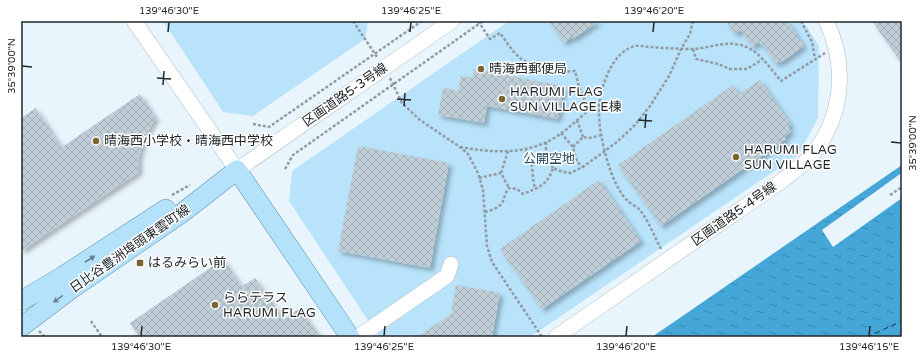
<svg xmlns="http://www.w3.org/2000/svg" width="923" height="358" font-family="'Varela Round','Noto Sans JP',sans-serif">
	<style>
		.garden { fill: #b9e3fb }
		.water { fill: url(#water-ripples) }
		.pier { fill: #e9f5fd }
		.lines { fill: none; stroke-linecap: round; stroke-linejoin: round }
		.ferry { stroke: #0b364b; stroke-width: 1; stroke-dasharray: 5 4; stroke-linecap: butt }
		.building { fill: url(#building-cross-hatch); filter: url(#shadow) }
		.minor-casing { stroke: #abbac3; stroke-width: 16 }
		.major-casing { stroke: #6194b0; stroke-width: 20 }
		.path { stroke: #929ba1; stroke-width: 2.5; stroke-dasharray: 3 2; stroke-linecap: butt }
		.minor { stroke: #fff; stroke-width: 15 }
		.major { stroke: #b5e2fb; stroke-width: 19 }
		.oneway { fill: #6b8492 }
		.ticks { fill: none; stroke: #21272a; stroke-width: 1.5 }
		.poi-dot { fill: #7b6434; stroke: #fff; stroke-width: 1.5 }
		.labels { text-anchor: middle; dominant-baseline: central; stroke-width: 3; stroke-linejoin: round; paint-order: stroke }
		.poi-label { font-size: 13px; fill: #21272a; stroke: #fff; text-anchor: start }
		.street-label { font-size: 13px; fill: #21272a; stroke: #fff }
		.park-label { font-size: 13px; fill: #254d63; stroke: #fff }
		.neatline { fill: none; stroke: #21272a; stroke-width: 1.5 }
		.ticks-label { font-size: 10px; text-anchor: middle; fill: #21272a }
	</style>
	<defs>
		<pattern id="water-ripples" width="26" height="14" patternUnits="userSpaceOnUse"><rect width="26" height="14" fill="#44a7d8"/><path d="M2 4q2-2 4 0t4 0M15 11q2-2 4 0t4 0" fill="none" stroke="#3888af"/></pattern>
		<pattern id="building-cross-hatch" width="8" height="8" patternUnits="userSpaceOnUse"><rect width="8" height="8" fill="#bfced7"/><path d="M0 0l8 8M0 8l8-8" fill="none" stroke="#a4b1b9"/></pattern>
		<filter id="shadow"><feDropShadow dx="3.5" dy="3.5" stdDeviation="2" flood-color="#0004"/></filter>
	</defs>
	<rect width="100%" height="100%" fill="#e9f5fd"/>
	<path class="garden" d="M163 21H368L365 39 253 116 223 112Z
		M509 21H803L819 46 818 118 798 155 530 337H379L289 201 292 171Z"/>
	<path class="water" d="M902 165V337H652Z"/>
	<path class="pier" d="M900 174 902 176V198L833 247 822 230Z"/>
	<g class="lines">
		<path class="ferry" d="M867 337 902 321"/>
	</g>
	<path class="building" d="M549 21H599L573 39 572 37 564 43Z
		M726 21H787L804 46 780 63V61L776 64 763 45 762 46 759 42 752 47 741 30 735 34Z
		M872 21H902V64Z
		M474 69 562 86 563 90 558 119 487 106 484 123 438 115 443 88 458 91 461 76 473 78Z
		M760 80 791 125 788 127 791 132 785 136 786 139 661 226 618 165 733 85 739 94Z
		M140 94 156 118 150 127 143 142 139 157V172L21 251V118L36 108 62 147Z
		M358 146 449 163 430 268 338 251Z
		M599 180 641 241 542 309 500 249Z
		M223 259 242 286 255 278 284 319 300 308 320 337H139L130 323Z
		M456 285 500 293 492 337H417L451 314Z"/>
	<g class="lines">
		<defs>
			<path id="minor" d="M134 21 237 170 452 21
				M358 337 447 276 451 264
				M556 337 783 180C793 172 803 165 811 156 843 118 848 65 826 21"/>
			<path id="major" d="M237 170 350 337
				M21 301 63 276 166 209
				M21 327 70 290 182 213 237 170"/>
		</defs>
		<use href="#minor" class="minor-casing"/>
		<use href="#major" class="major-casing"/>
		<path class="path" d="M353 21 377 57
			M478 21 490 39 500 33C506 41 512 51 520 58 533 67 560 73 575 71L579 87 589 110
			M801 21 812 42 815 59
			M693 49 696 59 718 64 730 69H747L763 59
			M390 78 402 103 420 120 460 147 468 154 478 173 483 190 487 246 492 262 542 337
			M577 120 583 137
			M253 124 269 127 422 21
			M561 133 573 147 577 162 583 167
			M546 142V152L553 168
			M460 147C493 153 526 155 556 137 568 129 578 119 589 110L599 111
			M573 147 583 137 589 138 602 135
			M526 150 532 165 533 179 535 189
			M532 165 550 161
			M285 169 293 155 483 21
			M501 173 508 151
			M479 178 501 173 509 188
			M172 195 190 185
			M890 195 902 187
			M485 212C491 210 499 208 502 203 505 198 504 194 509 188L517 189 523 194C539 187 547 186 553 168L563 172 570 173 583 167 617 142 635 125 650 106 669 76 681 49 690 34 693 21
			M661 249C654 236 649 221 639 209 636 206 630 204 627 200 624 198 622 194 620 191 608 172 599 134 599 112 599 90 611 52 635 46 640 45 645 47 650 47 664 48 678 49 693 49 709 48 724 41 741 45 759 50 769 67 781 81L825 53
			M91 321 102 337
			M39 331 45 337"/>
		<use href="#minor" class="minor"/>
		<use href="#major" class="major"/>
	</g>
	<defs><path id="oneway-solid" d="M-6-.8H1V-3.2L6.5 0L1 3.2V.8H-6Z"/></defs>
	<g class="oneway">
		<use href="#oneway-solid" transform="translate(90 259) rotate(-33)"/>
		<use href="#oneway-solid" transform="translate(58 299) rotate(144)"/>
	</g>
	<path class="ticks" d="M168 32 169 22M410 32 411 22M653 32 654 22M22 66 32 67M157 78 171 79M163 85 164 71M397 99 411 100M404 106 405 93M638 120 652 121M645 128 646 114M891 142 901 143M141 336 142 326M384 336 385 326M626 336 627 326M869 336 870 326"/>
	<g class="poi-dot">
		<circle cx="481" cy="69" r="4"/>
		<circle cx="502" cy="99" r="4"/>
		<circle cx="96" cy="141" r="4"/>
		<circle cx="736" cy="157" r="4"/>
		<rect x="136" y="259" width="8" height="8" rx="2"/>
		<circle cx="215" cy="305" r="4"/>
	</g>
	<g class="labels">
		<g class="poi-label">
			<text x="489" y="69">晴海西郵便局</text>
			<text x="510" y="92">HARUMI FLAG<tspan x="510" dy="15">SUN VILLAGE E棟</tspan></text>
			<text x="104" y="141">晴海西小学校・晴海西中学校</text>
			<text x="744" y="150">HARUMI FLAG<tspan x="744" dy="15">SUN VILLAGE</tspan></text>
			<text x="148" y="263">はるみらい前</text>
			<text x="223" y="298">ららテラス<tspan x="223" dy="15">HARUMI FLAG</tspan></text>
		</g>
		<g class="street-label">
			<text transform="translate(345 95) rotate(-35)">区画道路5-3号線</text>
			<text transform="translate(734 214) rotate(-35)">区画道路5-4号線</text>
			<text transform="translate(130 249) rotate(-35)">日比谷豊洲埠頭東雲町線</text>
		</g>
		<g class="park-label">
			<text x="549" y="159">公開空地</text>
		</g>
	</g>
	<rect width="923" height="358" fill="none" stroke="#ffffff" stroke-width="44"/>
	<rect x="22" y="22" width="879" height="314" class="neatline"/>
	<g class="ticks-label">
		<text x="169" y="14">139°46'30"E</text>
		<text x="411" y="14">139°46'25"E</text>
		<text x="654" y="14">139°46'20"E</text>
		<text transform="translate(11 66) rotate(-90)" y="4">35°39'00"N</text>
		<text transform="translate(912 143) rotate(-90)" y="4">35°39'00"N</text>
		<text x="141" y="350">139°46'30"E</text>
		<text x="384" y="350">139°46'25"E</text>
		<text x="626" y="350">139°46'20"E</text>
		<text x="869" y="350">139°46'15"E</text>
	</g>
</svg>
